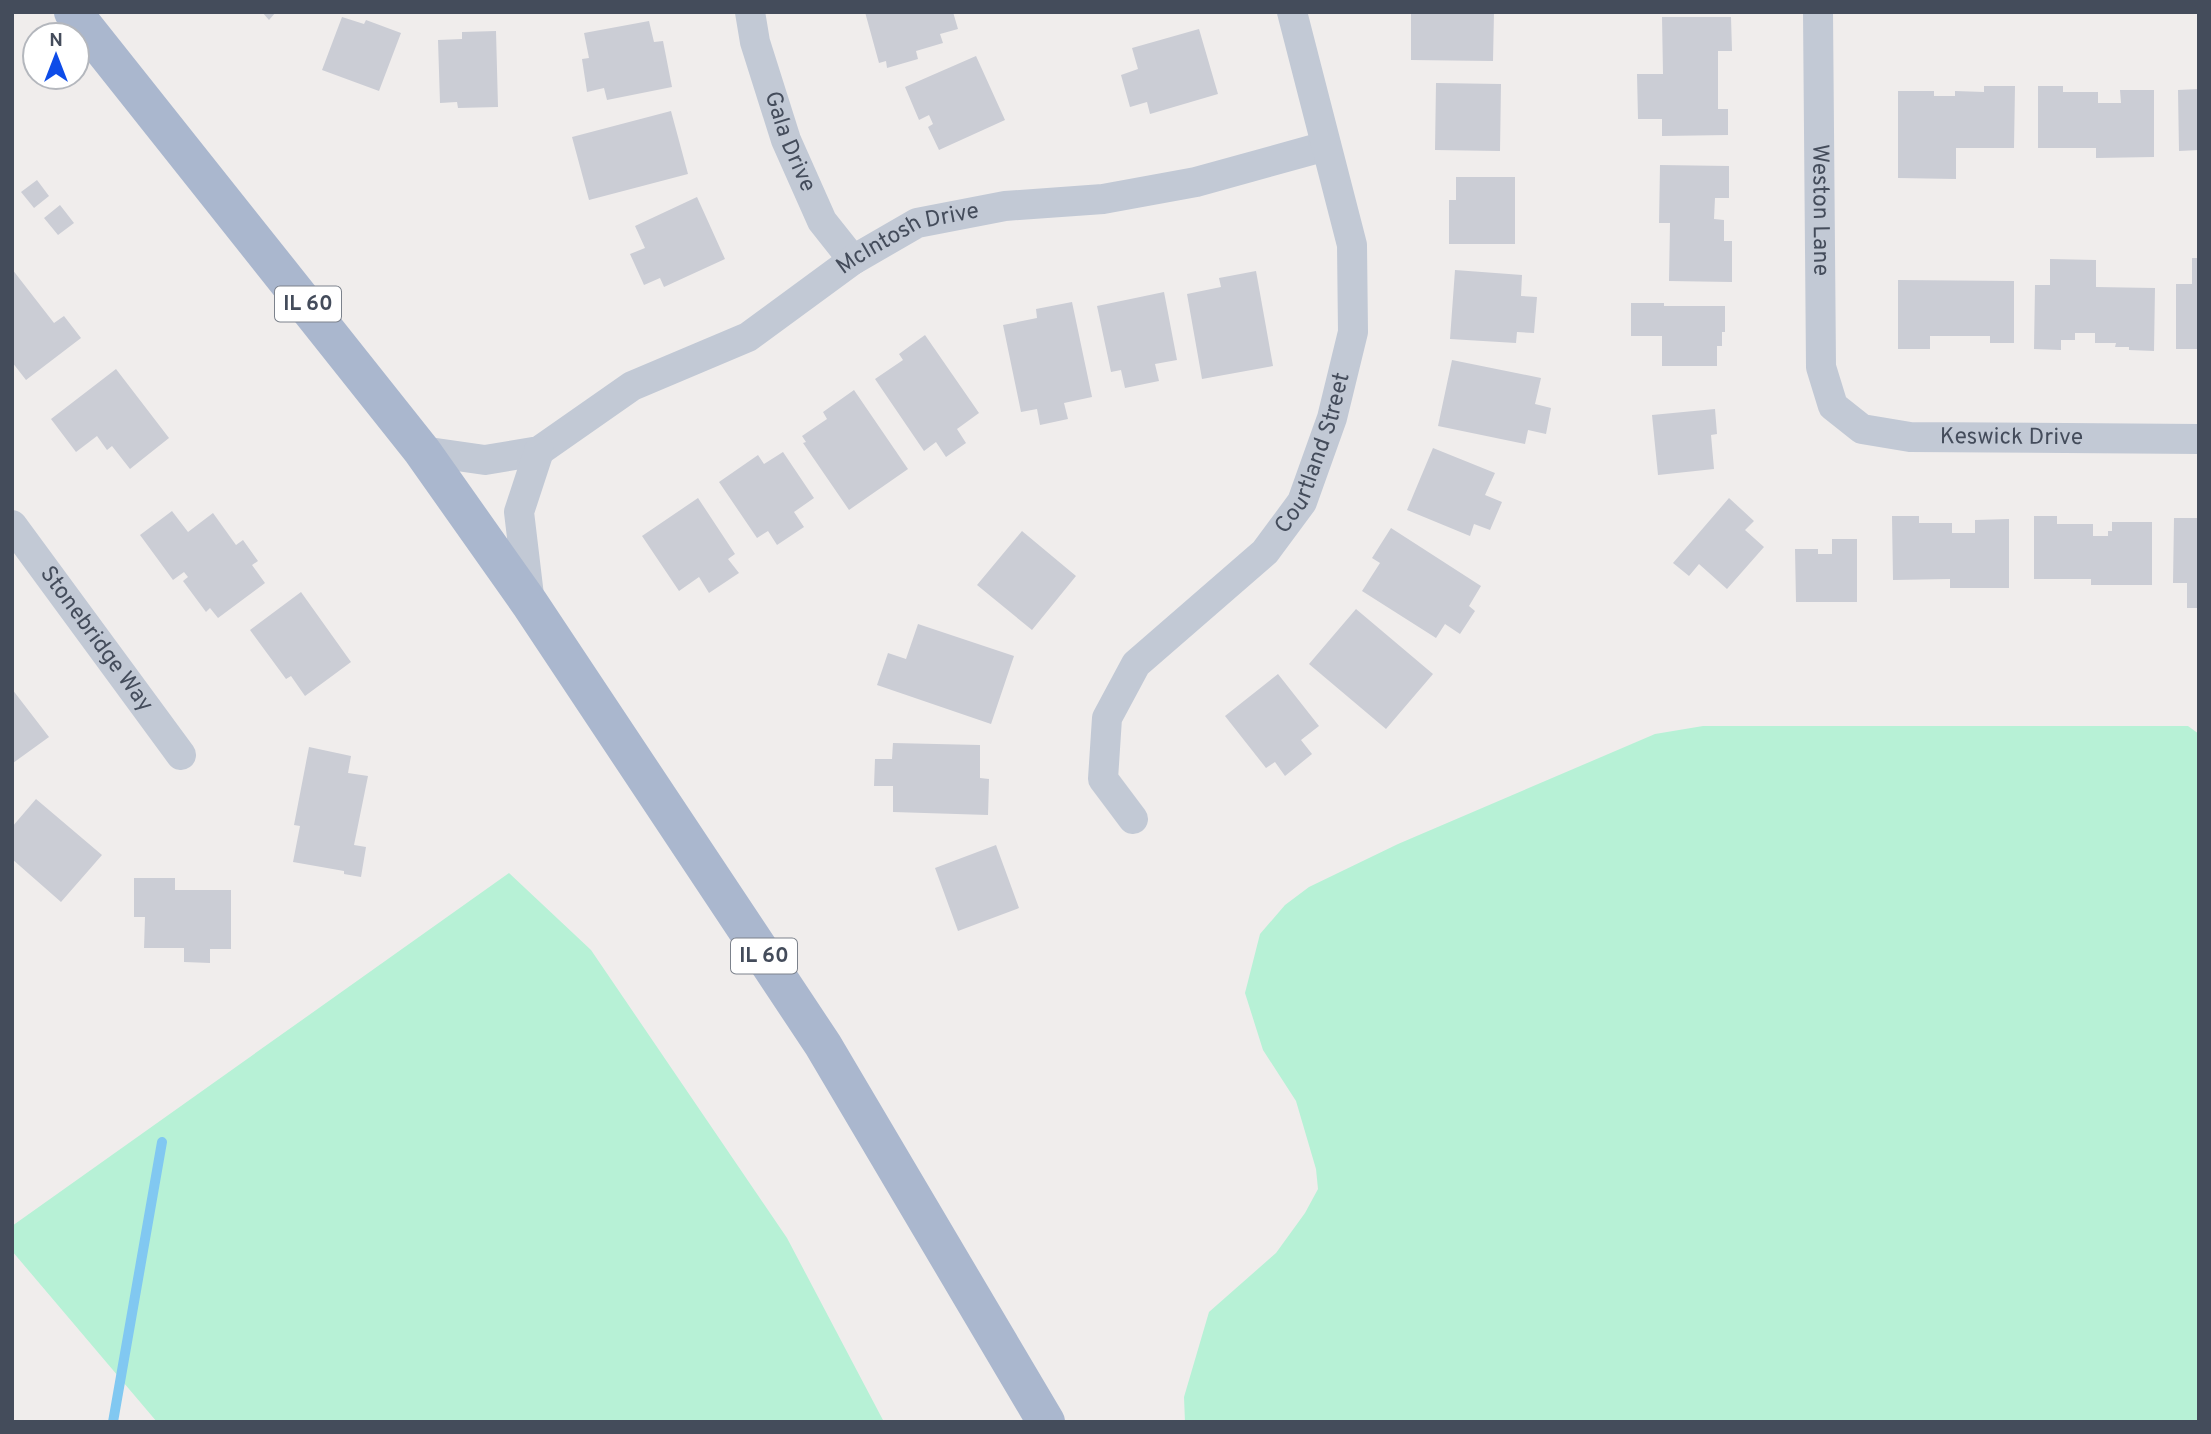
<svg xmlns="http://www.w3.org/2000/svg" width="2211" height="1434" font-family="Overpass,sans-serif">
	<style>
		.green { fill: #b7f1d6 }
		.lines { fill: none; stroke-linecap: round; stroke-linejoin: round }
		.stream { stroke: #81c8f1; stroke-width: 10 }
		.building { fill: #cbcdd5 }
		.minor { stroke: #c2c9d5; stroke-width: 30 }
		.primary { stroke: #aab7ce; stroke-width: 38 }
		.labels { text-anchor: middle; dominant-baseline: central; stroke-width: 7; stroke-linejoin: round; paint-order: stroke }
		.shield { fill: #fff; stroke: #7c828c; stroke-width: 2 }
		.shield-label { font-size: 21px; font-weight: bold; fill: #444c5b }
		.street-label { font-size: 23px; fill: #444c5b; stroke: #fff }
	</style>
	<rect width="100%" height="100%" fill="#f0edec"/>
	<path class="green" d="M1703 726H2188L2199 734V1422H1185L1184 1397 1209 1312 1276 1253 1305 1213 1318 1189 1316 1169 1296 1101 1263 1050 1245 993 1260 934 1285 905 1309 887 1398 844 1655 734Z
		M509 873 591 950 787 1238 884 1422H157L12 1251V1226Z"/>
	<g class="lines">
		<path class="stream" d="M113 1422 162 1142"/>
	</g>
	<path class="building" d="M262 12H276L269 20Z
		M865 12H953L958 29 940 34 943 43 916 51 918 59 887 68 886 61 879 63Z
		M1411 12H1494L1493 61 1411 60Z
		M342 17 364 24 366 20 401 33 379 91 322 70Z
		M1662 17H1731L1732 51H1718V109H1728V135L1662 136V119H1638L1637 74H1663Z
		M649 21 654 42 663 41 672 87 607 100 604 88 587 92 582 59 589 58 584 33Z
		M1199 29 1218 94 1150 114 1147 102 1130 107 1121 75 1138 69 1132 48Z
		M496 31 498 107 458 108 457 102 440 103 438 40 462 39V32Z
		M976 56 1005 120 939 150 928 127 933 124 929 115 919 120 905 87Z
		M1436 83 1501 84 1500 151 1435 150Z
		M1984 86H2015L2014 148H1956V179L1898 178V91H1934V96H1955V91L1984 92Z
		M2038 86H2063V92H2098V103H2121L2120 90H2154V157L2096 158V148H2038Z
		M2199 89V150L2179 151 2178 90Z
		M671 111 688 174 589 200 572 137Z
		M1660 165 1729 166V198H1715L1714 219 1724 220V241H1732V282L1669 281 1670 223H1659Z
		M1456 177H1515V244H1449V200H1456Z
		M37 180 49 196 34 208 21 192Z
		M697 197 725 259 664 287 660 278 644 285 630 254 645 248 635 226Z
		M60 205 74 223 58 235 44 218Z
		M2192 258H2199V349H2176V284H2192Z
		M2050 259 2096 260V287L2155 288 2154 351 2129 350V347H2115L2116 343H2095V333H2075V340H2061V350L2034 349 2035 285H2050Z
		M12 269 54 323 64 316 81 338 26 380 12 362Z
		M1455 270 1522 275 1521 296 1537 297 1534 333 1517 332 1516 343 1450 339Z
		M1256 271 1273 366 1202 379 1187 294 1221 287 1219 278Z
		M1898 280 2014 281V343H1990V336H1930V349H1898Z
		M1164 292 1177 360 1155 364 1159 381 1125 388 1121 370 1111 372 1097 306Z
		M1072 302 1092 397 1064 403 1068 419 1040 425 1037 409 1021 412 1003 325 1037 318 1036 309Z
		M1631 303H1664V306H1725V332H1722V346H1717V366H1662V336H1631Z
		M925 335 979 413 957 429 966 443 946 457 936 442 924 451 875 379 903 360 899 354Z
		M1452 360 1541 378 1535 404 1551 408 1546 434 1528 430 1525 444 1438 426Z
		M116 369 169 438 130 469 112 446 107 450 97 436 76 452 51 419Z
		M854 390 908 469 849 510 803 443 806 442 802 436 827 419 823 412Z
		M1715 409 1717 434 1711 435 1714 469 1658 475 1652 415Z
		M1433 448 1495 473 1485 495 1502 502 1490 530 1474 524 1470 536 1407 510Z
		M783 452 814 498 794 512 804 527 777 545 768 531 757 538 719 482 758 455 764 464Z
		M698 498 735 554 728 559 739 573 709 593 699 577 679 591 642 536Z
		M1729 498 1754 521 1745 530 1764 547 1727 589 1699 564 1689 576 1673 563Z
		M172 511 188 532 213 513 236 545 243 540 258 561 252 565 265 583 218 618 210 608 206 612 183 581 188 577 184 572 173 580 140 535Z
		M1892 516H1919V523H1952V533H1975V520L2009 519V588H1950V579L1893 580Z
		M2034 516H2057V524H2093V536H2108V531H2112V522H2152V585H2091V579H2034Z
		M2174 518H2199V608H2187V583H2173Z
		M1391 528 1481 586 1469 606 1475 611 1460 634 1445 624 1436 638 1362 591 1380 563 1372 558Z
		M1022 531 1076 576 1032 630 977 585Z
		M1832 539H1857V602H1796L1795 549H1818V554H1832Z
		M301 592 351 662 305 696 291 676 286 679 250 630Z
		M1356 609 1433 674 1386 729 1309 664Z
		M918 624 1014 656 991 724 877 685 888 653 906 659Z
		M1278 674 1319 726 1301 740 1312 754 1285 776 1275 762 1266 768 1225 716Z
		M12 689 49 737 13 763 12 761Z
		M893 743 980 745V778L989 779 988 815 893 812V786H874L875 759H892Z
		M309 747 351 756 348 773 368 776 354 845 366 847 361 877 344 874V871L293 862 300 826 294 825Z
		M36 799 102 855 61 902 12 859V827Z
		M996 845 1019 908 958 931 935 868Z
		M134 878H175V890H231V949H210V963L184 962V948H144L145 917H134Z"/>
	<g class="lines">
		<g class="minor">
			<path id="s1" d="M750 12 755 42 786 140 822 221 853 260"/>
			<path id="s2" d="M1818 12 1821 367 1833 406 1862 429 1910 437 2199 439"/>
			<path id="s3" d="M422 451 485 460 539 451 632 386 748 337 853 260 917 223 1005 206 1103 199 1196 182 1326 146"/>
			<path id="s4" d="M12 525 181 755"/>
			<path d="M530 604 519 512 539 451"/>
			<path id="s5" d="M1133 819 1103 779 1107 718 1136 664 1265 552 1302 502 1332 418 1353 332 1352 245 1292 12"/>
		</g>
		<path class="primary" d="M73 12 422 451 530 604 823 1045 1046 1422"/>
	</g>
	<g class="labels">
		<g class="shield">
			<rect x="275" y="286.5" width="66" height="35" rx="5"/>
			<rect x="731" y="938.5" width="66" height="35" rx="5"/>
		</g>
		<g class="shield-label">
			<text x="308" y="304">IL 60</text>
			<text x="764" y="956">IL 60</text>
		</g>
		<g class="street-label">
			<text stroke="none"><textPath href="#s1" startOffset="136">Gala Drive</textPath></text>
			<text stroke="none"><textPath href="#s2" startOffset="198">Weston Lane</textPath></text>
			<text stroke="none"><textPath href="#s3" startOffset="548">McIntosh Drive</textPath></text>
			<text stroke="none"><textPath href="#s2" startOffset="583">Keswick Drive</textPath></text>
			<text stroke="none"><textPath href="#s5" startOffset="455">Courtland Street</textPath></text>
			<text stroke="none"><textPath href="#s4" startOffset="142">Stonebridge Way</textPath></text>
		</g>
	</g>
	<rect width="2211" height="1434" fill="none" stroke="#444c5b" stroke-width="28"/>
	<g transform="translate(56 56)"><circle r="33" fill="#ffffff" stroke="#b4b7bd" stroke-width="2"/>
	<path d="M0-5L12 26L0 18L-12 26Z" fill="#0e4ce8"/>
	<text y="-10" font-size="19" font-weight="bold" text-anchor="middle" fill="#444c5b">N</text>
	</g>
</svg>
